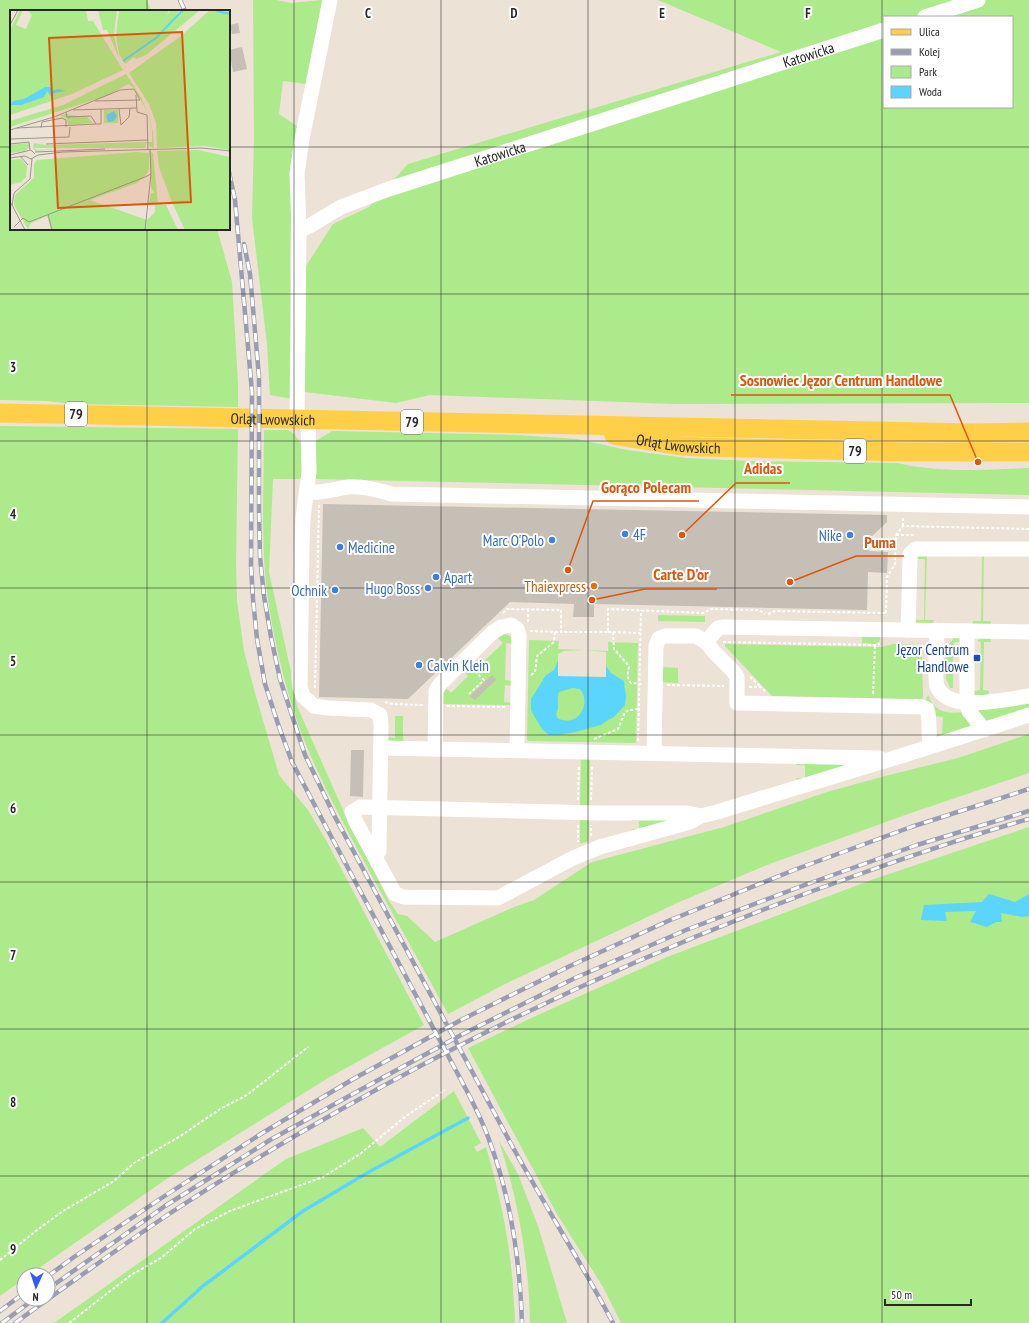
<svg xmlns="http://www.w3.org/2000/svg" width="1029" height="1323" font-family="'PT Sans Narrow',sans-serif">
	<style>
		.green { fill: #adea8b; fill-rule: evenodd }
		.water { fill: #5bd5fb; fill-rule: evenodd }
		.pier { fill: #ece2d6 }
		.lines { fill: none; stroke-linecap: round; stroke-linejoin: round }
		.stream { stroke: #5bd5fb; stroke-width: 3.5 }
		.building { fill: #c6bfb6 }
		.path { stroke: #fff; stroke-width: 2; stroke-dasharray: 3 2; stroke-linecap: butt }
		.minor { stroke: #fff; stroke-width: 15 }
		.major { stroke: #ffcf47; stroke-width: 19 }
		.rail-casing { stroke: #989db4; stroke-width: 4.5 }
		.rail { stroke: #fff; stroke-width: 3; stroke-dasharray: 9; stroke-linecap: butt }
		.grid { fill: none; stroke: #272727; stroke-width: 1; stroke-opacity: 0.55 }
		.shop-dot { fill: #3f7fe0; stroke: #fff; stroke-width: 1.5 }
		.food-dot { fill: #e8710a; stroke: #fff; stroke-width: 1.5 }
		.transit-dot { fill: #1a4fb4; stroke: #fff; stroke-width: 1.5 }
		.labels { text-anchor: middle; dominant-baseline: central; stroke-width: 4; stroke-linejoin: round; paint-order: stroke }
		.shield { fill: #fff; stroke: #686868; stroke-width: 1 }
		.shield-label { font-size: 14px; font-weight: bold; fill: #272727 }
		.street-label { font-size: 15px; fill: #272727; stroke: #fff }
		.shop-label { font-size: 15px; fill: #366cbe; stroke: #fff; text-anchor: start }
		.food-label { font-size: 15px; fill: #c56008; stroke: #fff; text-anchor: end }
		.transit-label { font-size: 15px; fill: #164399; stroke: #fff; text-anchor: end }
		.inset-river { fill: none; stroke: #5bd5fb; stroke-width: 2 }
		.inset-road { fill: none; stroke: #9d9790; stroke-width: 1 }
		.view { fill: #de560d; fill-opacity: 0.15; stroke: #de560d; stroke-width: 2 }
		.inset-edge { fill: none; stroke: #272727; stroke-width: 2 }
		.grid-label { font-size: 13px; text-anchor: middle; font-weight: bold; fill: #272727; stroke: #fff; stroke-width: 4; stroke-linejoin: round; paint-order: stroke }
		.leader { fill: none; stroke: #de560d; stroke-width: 1.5 }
		.callout-dot { fill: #de560d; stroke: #fff; stroke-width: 1.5 }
		.callout-label { font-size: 16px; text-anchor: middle; font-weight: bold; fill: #de560d; stroke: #fff; stroke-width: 4; stroke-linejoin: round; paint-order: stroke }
	</style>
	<rect width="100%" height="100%" fill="#ece2d6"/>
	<path class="green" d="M0 0H147L151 11H11V229H217L232 282 238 383V407L74 404 47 401 0 400Z
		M253 0H276L291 3 322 0 307 84 283 81 279 114 300 128 292 175 290 260 292 399 270 395 267 344 252 218 254 138Z
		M658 0H1029V403L675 404 430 395 396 403 305 392 306 266 333 224 369 207 408 164 781 52ZM884 17H1012V107H884Z
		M0 426 238 429 236 563 237 601 244 651 255 693 279 775 308 810 326 840 424 1025 328 1078 165 1180 29 1275H24V1279L0 1296Z
		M264 430H288L294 434 302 445 304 479H273L269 572 291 672V679L297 706 347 819 389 901 398 914 407 916 435 942 514 907 534 900 592 862 724 827 827 792 885 776 958 758 1029 734V773L905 815 767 865 677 903 505 984 448 1014C421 964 393 915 366 865 341 819 316 773 298 724 284 683 274 641 268 599 260 543 264 486 264 430Z
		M332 431 516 435 577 439 627 450 686 458 750 461 897 463C939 473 986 470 1029 468V495L316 479V441Z
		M927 555 925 620H934L932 625 918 626 915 622V620H924L925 559H917V556Z
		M982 556H984L983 621H991L990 626 973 625V621H981Z
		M658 615 705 616V622L658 621Z
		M504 634 510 636 514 644 506 643 505 680 513 681V686L505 685 504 702 513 703 512 705 442 704V692L445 687 451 693 468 676 463 670 472 661 479 666 503 643 497 637Z
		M862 635H880V641L875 644 862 643Z
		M988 636 991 639V642H984L983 690 989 691V693L987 695 975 696 973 691 980 690 981 642 978 641V640Z
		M960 637V642H954L953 662H946C947 652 947 645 954 638Z
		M529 640 559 641 558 649 608 651V642L638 643 636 743 528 741 527 739Z
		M725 644 881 647 893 644 918 645 922 652 923 698 920 699 772 696 725 646Z
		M661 667 678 668V683L661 682Z
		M946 667H953V688H950L946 678Z
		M928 695C935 713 947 714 965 712L975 726 937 738 934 734H942L943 717 934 716 923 702 926 700Z
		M1029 702V708L987 721 982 718 976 710Z
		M395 716H403V742H388L386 737 395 738Z
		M581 757H590L589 807 580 806Z
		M798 762 858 763 797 781 796 778H805V765H796Z
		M580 817H589L588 841 581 844 580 842Z
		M633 818 672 819 673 820 633 832 631 829H639V821H631Z
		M1029 827V1323H621L603 1287 557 1214 468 1048 540 1014 667 957 874 879Z
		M454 1091 481 1143 474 1147 477 1152 486 1147C500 1194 509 1238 513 1286 513 1298 515 1311 515 1323H54L286 1159 363 1128 380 1147Z
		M499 1141 518 1174 539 1229 567 1323H530C529 1262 518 1199 499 1141Z"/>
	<path class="water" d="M560 656 606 666 611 673 624 681 626 697 625 705 614 717 608 720 601 725 575 732 558 735H549L542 729 534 716 531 710V699L546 675 554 670ZM572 688 580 689C591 702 580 725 562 720 560 719 558 719 557 717 555 713 558 711 558 708 558 702 557 698 559 692Z
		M989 894 1015 902 1029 894V916L1022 917 1001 913 1002 922H996L987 927 970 922 976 911 945 912 947 921 921 920 924 905 982 902Z"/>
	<path class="pier" d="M586 650 606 652V677L558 676V654L564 651Z"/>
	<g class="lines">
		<path class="stream" d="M162 1323 203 1286 303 1211 367 1173 468 1118"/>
	</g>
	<path class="building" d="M238 23 240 33 232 34 230 25Z
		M242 47 247 69 233 72 229 50Z
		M323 504 887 515V522L869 539V551L888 552 887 573 868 572 867 610 594 604V617H573L574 604 510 602 408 699 319 697Z
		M492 675 496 680 475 700 470 696Z
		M351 750H364L363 797 350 796Z"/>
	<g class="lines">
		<path class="path" d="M903 526V517
			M896 535H916
			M503 613 507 609 561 610V632H608V609L704 613 711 609 759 610 765 614
			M886 613 887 577 895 564 896 535 903 526 1029 529
			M768 614 775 611 886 613
			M528 622V610
			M530 631 561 632
			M608 632 640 633
			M613 632 614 649 628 665 629 668C627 674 627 678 631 683L642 684
			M723 642 875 645 880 644
			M531 675 535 672 537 656 554 642 555 631
			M750 677 761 687
			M667 685 724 686
			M749 687H761L765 691
			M315 688 319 504
			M469 694 484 680 473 669
			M873 694 875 645
			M385 702 393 704 423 705
			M447 706 505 707
			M594 739 618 729 625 712 630 710 639 709
			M638 741 641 610
			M578 800 579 765
			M591 800 592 765
			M578 825V842
			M591 836V825
			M0 1260 37 1230 63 1211 114 1181 134 1163 179 1137 220 1109 247 1095 308 1047
			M69 1323 131 1275 161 1258 195 1229 230 1211 323 1177 360 1154 406 1116 445 1090"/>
		<g class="minor">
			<path d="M925 17 978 0"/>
			<path d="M299 231 297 173 302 139 330 0"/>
			<path id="s1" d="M297 419 299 231 311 225 341 207 389 189 884 30"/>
			<path d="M308 419 309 472 303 518 302 547 300 687 303 696 314 706 328 708 371 710 380 715 381 725 379 851 374 854"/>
			<path d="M307 492C321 494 334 489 348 487 363 486 377 490 392 494L1029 507"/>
			<path d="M908 630 910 561V554L916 549H1029"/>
			<path d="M937 630C937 642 934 676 937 686 947 714 1007 699 1029 696"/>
			<path d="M967 631V703L969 711 984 730"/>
			<path d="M706 642 718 628 723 627 1029 632"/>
			<path d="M381 748 880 758"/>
			<path d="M435 749 436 691 440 684 492 633 501 627 511 625 517 629 519 635 517 750"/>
			<path d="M654 753 656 646 659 638 665 636H696L706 642 714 652 733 671 737 677V703L922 707 927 709C931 721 927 734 931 746"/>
			<path d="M701 816 687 813H598L360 807 352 812 356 822 395 894 404 897 498 898 573 858 600 847 690 822 701 816 717 812 904 755 1029 715"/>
		</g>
		<g class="major">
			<path id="s2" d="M0 413 973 433 1029 432"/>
			<path id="s3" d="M614 435 682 446 701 447 906 452H1029"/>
		</g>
		<defs>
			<path id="rail" d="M180 0 185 11
				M229 172 235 200 252 392 251 566 253 599 257 639 265 684 278 724 292 762 324 823 469 1095C476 1109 483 1123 488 1137 511 1197 520 1260 522 1323
				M244 244 250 274 259 377V510L260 557 264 596 271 637 280 679 305 755 335 817 510 1142C543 1203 581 1262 613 1323
				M48 1276 74 1257 160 1199 264 1132 355 1078 461 1020 570 966 668 921 794 870 911 827 1029 789
				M48 1289 165 1206 270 1140 360 1090 461 1035 575 978 686 930 802 886 917 845 1029 811
				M0 1311 24 1293
				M2 1323 34 1299
				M15 1323C66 1286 117 1249 169 1214 225 1177 282 1143 340 1110 506 1016 680 937 860 874 916 854 972 835 1029 819"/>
		</defs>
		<use href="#rail" class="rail-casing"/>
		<use href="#rail" class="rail"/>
	</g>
	<path class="grid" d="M147 0V11M294 0V1323M441 0V1323M588 0V1323M735 0V1323M882 0V1323M0 147H11M229 147H1029M147 229V1323M0 294H1029M0 441H1029M0 588H1029M0 735H1029M0 882H1029M0 1029H1029M0 1176H1029"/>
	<g class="shop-dot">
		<circle cx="625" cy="534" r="4"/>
		<circle cx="850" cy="535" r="4"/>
		<circle cx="552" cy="540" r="4"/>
		<circle cx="340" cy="547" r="4"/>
		<circle cx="436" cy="577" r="4"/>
		<circle cx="428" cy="588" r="4"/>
		<circle cx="335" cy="590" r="4"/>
		<circle cx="419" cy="665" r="4"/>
	</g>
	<circle class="food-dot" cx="594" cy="586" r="4"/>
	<rect class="transit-dot" x="973" y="654" width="8" height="8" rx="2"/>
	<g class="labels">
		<g class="shield">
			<rect x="65" y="402" width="22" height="24" rx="3"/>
			<rect x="401" y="410" width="22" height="24" rx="3"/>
			<rect x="844" y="439" width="22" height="24" rx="3"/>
		</g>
		<g class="shield-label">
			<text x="76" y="414">79</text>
			<text x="412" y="422">79</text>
			<text x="855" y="451">79</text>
		</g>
		<g class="street-label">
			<text stroke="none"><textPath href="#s1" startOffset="728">Katowicka</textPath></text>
			<text stroke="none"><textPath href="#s1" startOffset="404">Katowicka</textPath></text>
			<text stroke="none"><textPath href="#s2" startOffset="273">Orląt Lwowskich</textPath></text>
			<text stroke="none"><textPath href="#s3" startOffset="65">Orląt Lwowskich</textPath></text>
		</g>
		<g class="shop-label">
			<text x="633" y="534">4F</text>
			<text x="842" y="535" text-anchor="end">Nike</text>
			<text x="544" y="540" text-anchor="end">Marc O'Polo</text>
			<text x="348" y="547">Medicine</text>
			<text x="444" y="577">Apart</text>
			<text x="420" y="588" text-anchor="end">Hugo Boss</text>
			<text x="327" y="590" text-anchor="end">Ochnik</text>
			<text x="427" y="665">Calvin Klein</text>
		</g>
		<g class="food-label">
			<text x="586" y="586">Thaiexpress</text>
		</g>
		<g class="transit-label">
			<text x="969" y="649">Jęzor Centrum<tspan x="969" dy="17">Handlowe</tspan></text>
		</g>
	</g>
	<g transform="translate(10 10)">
		<rect width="220" height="220" fill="#ece2d6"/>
		<path d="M10 0H13L6 15 16 19 22 5 17 0H76L78 11H83L113 60 62 84 0 105V20ZM88 0H107L104 25 109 48 97 20H93ZM109 0H159L157 5 161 0H190L136 45 126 49 124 47 115 54 109 44 106 25ZM200 0H220V140L195 136 147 138 146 113 139 94 119 63 171 26ZM116 64 132 89 139 106 143 122 144 138 139 136 138 132H142V120L138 103 124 78 118 74 99 85 0 117V111L53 95ZM94 100H108V113H94ZM55 104 77 107 83 113 58 115 57 109 50 105ZM137 132 135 138H24L27 140 49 139 26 141 23 138 24 133 36 135ZM19 133V138L15 141 0 143V135ZM188 140 220 147V220H175L161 190 149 157 147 141ZM127 142 139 143V159L136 165 127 173 80 190 137 210 145 202V193L139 194 141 183H144L141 177 140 142 143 143 148 194 156 195 168 220H41L37 206 21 213 18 219 4 195 5 185 24 168V154L27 150ZM11 149 17 156 16 167 11 172 0 175V150Z" fill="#adea8b"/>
		<path d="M35 77H40L42 81 48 79 56 81 44 83 41 86 37 81 34 87 11 95H0L3 91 14 89ZM104 101 107 106 104 111 98 112 96 105Z" fill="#5bd5fb"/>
		<path class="inset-river" d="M206 1 220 4M113 51 146 28 173 0"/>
		<path class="inset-road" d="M0 15 8 0M126 85 127 102 137 105 138 140M109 99 111 115 119 107 120 98M63 100 127 98M56 102 57 107 81 106 86 114H91V99M7 118 86 114M31 118 32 112 52 108 56 110V117M0 120 44 107 110 80 124 79 130 90 85 91M0 129 59 127 60 117M0 134 19 132 20 140M36 134 138 130M25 142 95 139M0 145 21 140 25 144M10 146 18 155M0 148 15 146 21 149 28 145 53 142 192 138 220 141M1 193 15 220M2 196 4 183 20 169 22 149M38 204 42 220M4 217 13 208 19 212 135 167 141 164 140 140M135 220 141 164"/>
		<path class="view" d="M172 22 181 192 48 198 39 28Z"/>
		<rect width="220" height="220" class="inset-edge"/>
	</g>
	<g class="grid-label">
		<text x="368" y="18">C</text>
		<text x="514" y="18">D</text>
		<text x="662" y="18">E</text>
		<text x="808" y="18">F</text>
		<text x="13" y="372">3</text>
		<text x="13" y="519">4</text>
		<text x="13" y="666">5</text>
		<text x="13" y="813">6</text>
		<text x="13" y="960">7</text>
		<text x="13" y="1107">8</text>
		<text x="13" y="1254">9</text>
	</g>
	<path class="leader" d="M978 462L950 395H731M682 535L736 483H790M568 570L593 501H699M790 582L856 556H904M592 600L645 589H717"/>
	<g class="callout-dot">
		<circle cx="978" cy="462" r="4"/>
		<circle cx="682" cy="535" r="4"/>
		<circle cx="568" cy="570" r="4"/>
		<circle cx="790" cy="582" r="4"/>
		<circle cx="592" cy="600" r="4"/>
	</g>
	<g class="callout-label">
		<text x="841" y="386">Sosnowiec Jęzor Centrum Handlowe</text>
		<text x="763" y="474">Adidas</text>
		<text x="646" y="493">Gorąco Polecam</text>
		<text x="880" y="548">Puma</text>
		<text x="681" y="580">Carte D'or</text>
	</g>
	<rect x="883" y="16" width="130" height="92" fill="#ffffff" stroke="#a9a9a9"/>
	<rect x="891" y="29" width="20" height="6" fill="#ffcf47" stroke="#a9a9a9"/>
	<text x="919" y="36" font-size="12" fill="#272727">Ulica</text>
	<rect x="891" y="49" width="20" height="6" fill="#989db4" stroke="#a9a9a9"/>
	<text x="919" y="56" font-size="12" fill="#272727">Kolej</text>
	<rect x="891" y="66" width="20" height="12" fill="#adea8b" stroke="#a9a9a9"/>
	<text x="919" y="76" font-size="12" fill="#272727">Park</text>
	<rect x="891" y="86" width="20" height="12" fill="#5bd5fb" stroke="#a9a9a9"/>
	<text x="919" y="96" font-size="12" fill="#272727">Woda</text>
	<g transform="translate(36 1287) rotate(183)"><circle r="19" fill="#ffffff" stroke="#a9a9a9"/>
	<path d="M0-3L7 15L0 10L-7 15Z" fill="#2f5bff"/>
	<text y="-6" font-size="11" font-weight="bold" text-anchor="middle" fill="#272727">N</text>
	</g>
	<path d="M885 1299v6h86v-6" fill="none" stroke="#272727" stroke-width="2"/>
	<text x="891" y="1299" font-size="12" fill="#272727" stroke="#ffffff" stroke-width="3" paint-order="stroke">50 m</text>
</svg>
